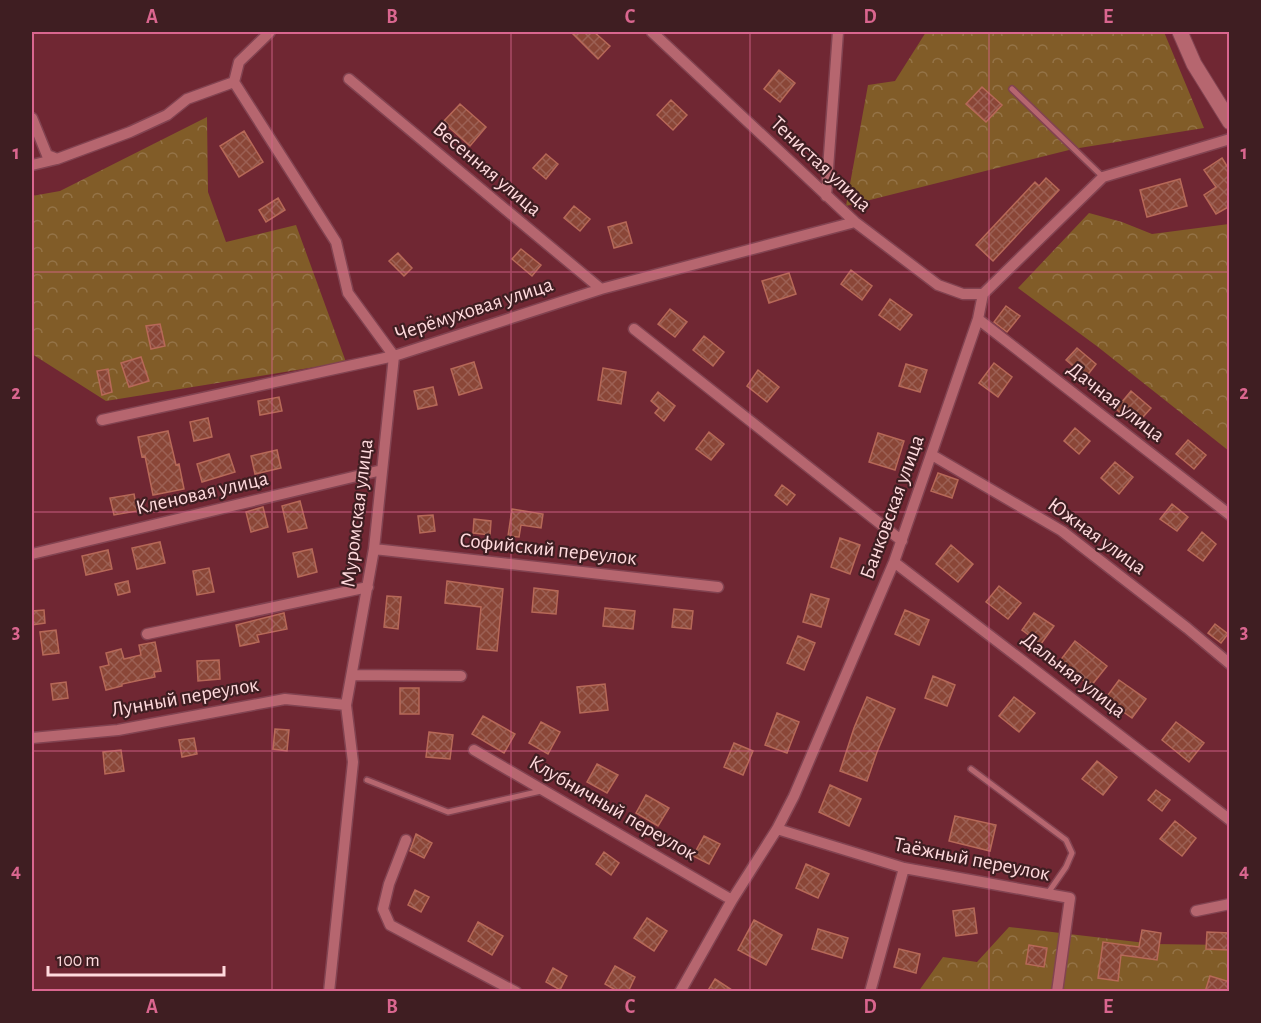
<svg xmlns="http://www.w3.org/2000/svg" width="1261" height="1023" font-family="'Alegreya Sans',sans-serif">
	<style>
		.forest { fill: url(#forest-crowns) }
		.building { fill: url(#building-cross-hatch); stroke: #b76958; stroke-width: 1.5 }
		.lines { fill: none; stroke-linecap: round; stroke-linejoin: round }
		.lane-casing { stroke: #824351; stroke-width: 8 }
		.street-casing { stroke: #824351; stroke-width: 13 }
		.secondary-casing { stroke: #824351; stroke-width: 17 }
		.lane { stroke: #b6666f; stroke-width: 5 }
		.street { stroke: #b6666f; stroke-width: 10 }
		.secondary { stroke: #b6666f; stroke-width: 15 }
		.grid { fill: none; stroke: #da668f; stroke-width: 1.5; stroke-opacity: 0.55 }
		.labels { text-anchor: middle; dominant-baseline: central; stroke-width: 4.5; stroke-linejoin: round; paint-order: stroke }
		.street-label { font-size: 21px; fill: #ffdadd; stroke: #3f1e22 }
		.neatline { fill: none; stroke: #da668f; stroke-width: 2 }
		.grid-label { font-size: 20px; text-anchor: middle; font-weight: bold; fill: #da668f }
	</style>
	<defs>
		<pattern id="forest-crowns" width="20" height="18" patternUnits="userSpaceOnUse" patternTransform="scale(1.5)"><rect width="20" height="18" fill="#815c28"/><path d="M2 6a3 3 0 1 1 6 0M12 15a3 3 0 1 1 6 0" fill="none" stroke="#947347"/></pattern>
		<pattern id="building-cross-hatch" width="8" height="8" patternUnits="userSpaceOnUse" patternTransform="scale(1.5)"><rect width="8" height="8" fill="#8a4637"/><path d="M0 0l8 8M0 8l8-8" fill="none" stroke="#9c6054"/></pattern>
	</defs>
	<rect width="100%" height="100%" fill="#702733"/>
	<path class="forest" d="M926 32H1164L1204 128 1073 149 846 206 868 85 895 81Z
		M207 117 208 192 226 242 296 225 346 362 106 401 32 354V196L60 191Z
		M1089 213 1122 222 1152 234 1229 224V451L1098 347 1018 288Z
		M1009 927 1154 944 1229 945V991L918 992 943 957 977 962Z"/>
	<path class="building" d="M571 32H594L610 46 598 59Z
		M779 70 795 83 780 102 764 89Z
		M982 87 1002 105 986 122 966 104Z
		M671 100 687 115 673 130 657 115Z
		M460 104 486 127 470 146 443 122Z
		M244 131 263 162 239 177 220 146Z
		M546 154 558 164 546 179 533 168Z
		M1222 158 1230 171V206L1216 214 1204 195 1216 187 1204 170Z
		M1046 178 1059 190 993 261 976 245 1035 182 1039 186Z
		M1180 179 1187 206 1147 217 1140 190Z
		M278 198 285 210 266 222 259 210Z
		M574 206 590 219 580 231 564 218Z
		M626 222 632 243 614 248 608 227Z
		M521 249 541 265 532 276 512 259Z
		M398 253 412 268 404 276 389 261Z
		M851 270 872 286 862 300 841 284Z
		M789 273 796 294 769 303 762 281Z
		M890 299 912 315 900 330 879 315Z
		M1006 306 1020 316 1007 332 994 322Z
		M670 309 687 322 675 337 658 324Z
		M160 324 165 346 151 349 146 326Z
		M704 336 724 352 713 366 693 350Z
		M1077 348 1096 364 1086 377 1066 360Z
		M141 357 149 381 129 387 121 363Z
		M474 362 482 388 459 395 451 369Z
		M994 363 1012 377 998 397 979 383Z
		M906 364 927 370 920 392 899 386Z
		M603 368 626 372 621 404 598 400Z
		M108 369 112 392 102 395 97 371Z
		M758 370 779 387 767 402 747 386Z
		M433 387 437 405 418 409 414 391Z
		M1131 391 1151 408 1135 426 1116 409Z
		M658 392 675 406 664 421 655 413 659 408 651 401Z
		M279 397 282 411 260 415 258 401Z
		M208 418 212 437 194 441 190 422Z
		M1075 428 1090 441 1079 454 1064 441Z
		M168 431 176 465 179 464 184 489 153 495 145 456 142 457 138 437Z
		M709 432 724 444 711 460 696 449Z
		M878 433 904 441 895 470 869 462Z
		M1188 440 1206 455 1194 469 1176 454Z
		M277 450 281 468 255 474 251 456Z
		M229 454 235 472 202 482 197 464Z
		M1115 462 1133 477 1119 494 1101 478Z
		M938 473 958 480 952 498 931 491Z
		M782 485 795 495 787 505 775 495Z
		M134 494 137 511 114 515 110 498Z
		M300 501 307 528 288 532 282 506Z
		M1172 504 1188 517 1177 531 1160 519Z
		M263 507 268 527 251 532 246 512Z
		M512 509 543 514 541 528 521 525 519 537 508 536Z
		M433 515 435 531 420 533 418 516Z
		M474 519 491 521 490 535 473 533Z
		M1202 532 1216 544 1203 561 1188 550Z
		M840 538 860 545 850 574 831 567Z
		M160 542 165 563 137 569 132 548Z
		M951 545 973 564 958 582 936 564Z
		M312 549 317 572 298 577 293 553Z
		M108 550 112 569 86 575 82 556Z
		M209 568 214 592 197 595 193 571Z
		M128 581 130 592 118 595 115 584Z
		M447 581 503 589 497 651 477 649 481 607 445 603Z
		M999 586 1021 603 1008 619 986 602Z
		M534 588 558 591 556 614 532 612Z
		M811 594 829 599 821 627 803 622Z
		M387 596 401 597 398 629 384 627Z
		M605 608 635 611 633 629 603 626Z
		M674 609 693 611 691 629 672 627Z
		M44 610 45 623 32 625V611Z
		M905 610 929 620 919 645 895 634Z
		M284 613 287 629 257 635 259 642 240 646 236 625Z
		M1034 613 1054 626 1041 644 1022 630Z
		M1215 624 1228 634 1221 643 1208 633Z
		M56 630 59 653 43 655 40 632Z
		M798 636 815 643 804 670 787 663Z
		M1075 641 1107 666 1091 686 1059 662Z
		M155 642 161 671 154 672 155 677 122 684V686L106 690 100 667 109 665 106 653 121 649 124 659 141 655 139 645Z
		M219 660 220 679 198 681 197 661Z
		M933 676 955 685 947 706 925 698Z
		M1119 680 1146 699 1132 718 1105 699Z
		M66 682 68 698 53 700 51 684Z
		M605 684 608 710 580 713 577 687Z
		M400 688H419V714H400Z
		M867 697 895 709 877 752 867 781 840 771 854 728Z
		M1014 697 1035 713 1019 732 999 716Z
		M777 713 799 722 787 753 765 745Z
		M483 716 515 734 504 753 472 734Z
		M541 722 560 732 548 754 529 743Z
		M1176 722 1204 743 1189 762 1162 740Z
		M275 729 289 730 287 751 273 749Z
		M429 732 453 735 450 759 426 757Z
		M194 738 197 754 182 757 179 740Z
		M734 743 753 751 743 775 724 767Z
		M121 750 124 771 105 774 103 752Z
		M1097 761 1117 777 1103 795 1082 779Z
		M597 764 618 775 607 793 587 782Z
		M830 785 861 799 849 826 819 812Z
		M1156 790 1170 800 1162 811 1148 800Z
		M646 795 669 808 658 826 636 813Z
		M955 816 996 825 990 851 949 841Z
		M1175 821 1196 838 1182 856 1160 839Z
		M416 834 432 843 424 858 410 851Z
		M704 836 720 844 709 864 693 856Z
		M604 852 619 863 611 875 596 864Z
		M806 864 829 874 818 898 796 888Z
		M415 890 429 897 421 912 408 905Z
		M974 908 977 933 956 936 953 911Z
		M647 918 667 931 654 951 634 938Z
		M754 920 782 935 766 965 738 950Z
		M478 922 503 936 492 955 468 941Z
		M818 929 848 938 842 958 812 949Z
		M1142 930 1161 933 1157 960 1121 955 1118 981 1098 978 1103 942 1139 947Z
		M1207 932 1230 933 1229 950 1206 949Z
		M1029 945 1047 948 1044 967 1026 964Z
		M899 949 920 954 916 973 894 967Z
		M615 966 635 977 628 992H619L605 984Z
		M553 968 567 976 560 990 546 982Z
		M1210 976 1230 982 1227 992H1205Z
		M715 979 735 992H707Z"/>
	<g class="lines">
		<defs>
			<path id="lane" d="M1012 89 1103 177
				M971 769 1066 840 1072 853 1066 867 1048 893
				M367 780 448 812 541 791"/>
			<path id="street" d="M652 32 855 222 938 285 963 294H983
				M349 79 601 289
				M234 82 336 242 348 293 394 356 374 549 346 705 353 762 329 992
				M234 82 239 62 270 32
				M32 118 47 155 57 159 130 132 167 115 187 99 234 82
				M32 165 57 159
				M826 196 838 32
				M978 319 1230 515
				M634 329 902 541
				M102 420 394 356 601 289 855 222
				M932 455 1062 531 1187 628 1230 664
				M374 549 718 587
				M32 554 382 470
				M894 562 1230 820
				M147 634 368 587
				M352 675 461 676
				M32 738 118 730 285 699 346 705
				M474 750 732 900
				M777 829 904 868 1070 898 1057 992
				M406 840 389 884 383 909 390 925 516 992
				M1196 911 1230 904
				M680 992 732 900 777 829 794 796 894 562 978 319 983 294 1103 177 1230 139
				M870 992 904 868"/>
			<path id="secondary" d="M1180 32 1194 64 1230 122"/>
		</defs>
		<use href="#lane" class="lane-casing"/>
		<use href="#street" class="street-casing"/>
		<use href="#secondary" class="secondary-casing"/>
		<use href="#lane" class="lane"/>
		<use href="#street" class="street"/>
		<use href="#secondary" class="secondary"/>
	</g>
	<path class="grid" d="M272 32V992M511 32V992M750 32V992M989 32V992M32 272H1230M32 512H1230M32 751H1230"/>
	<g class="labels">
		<g class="street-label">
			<text transform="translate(821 164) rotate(43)">Тенистая улица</text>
			<text transform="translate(487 169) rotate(40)">Весенняя улица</text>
			<text transform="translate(474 309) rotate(-18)">Черёмуховая улица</text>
			<text transform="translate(1116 402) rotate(38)">Дачная улица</text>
			<text transform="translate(202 493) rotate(-13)">Кленовая улица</text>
			<text transform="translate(892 507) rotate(-70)">Банковская улица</text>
			<text transform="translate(357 513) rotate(-83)">Муромская улица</text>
			<text transform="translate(1097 536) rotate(36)">Южная улица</text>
			<text transform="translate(548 549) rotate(6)">Софийский переулок</text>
			<text transform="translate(1074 675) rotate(38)">Дальняя улица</text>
			<text transform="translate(185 697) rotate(-10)">Лунный переулок</text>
			<text transform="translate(613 808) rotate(30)">Клубничный переулок</text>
			<text transform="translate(972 859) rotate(11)">Таёжный переулок</text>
		</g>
	</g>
	<rect width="1261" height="1023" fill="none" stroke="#3f1e22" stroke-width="66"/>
	<path d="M48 966v9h176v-9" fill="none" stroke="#ffdadd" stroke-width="3"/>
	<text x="57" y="966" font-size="18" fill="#ffdadd" stroke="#3f1e22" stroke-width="4.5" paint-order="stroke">100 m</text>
	<rect x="33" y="33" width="1195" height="957" class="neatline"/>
	<g class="grid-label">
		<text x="152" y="23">A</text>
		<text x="392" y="23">B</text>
		<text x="630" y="23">C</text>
		<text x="870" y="23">D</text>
		<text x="1108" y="23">E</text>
		<text x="16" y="159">1</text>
		<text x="1244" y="159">1</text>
		<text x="16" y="399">2</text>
		<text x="1244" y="399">2</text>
		<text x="16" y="638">3</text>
		<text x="1244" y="638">3</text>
		<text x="16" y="877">4</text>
		<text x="1244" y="877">4</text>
		<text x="152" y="1013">A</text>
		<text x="392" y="1013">B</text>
		<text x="630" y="1013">C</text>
		<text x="870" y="1013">D</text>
		<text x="1108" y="1013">E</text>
	</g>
</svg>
